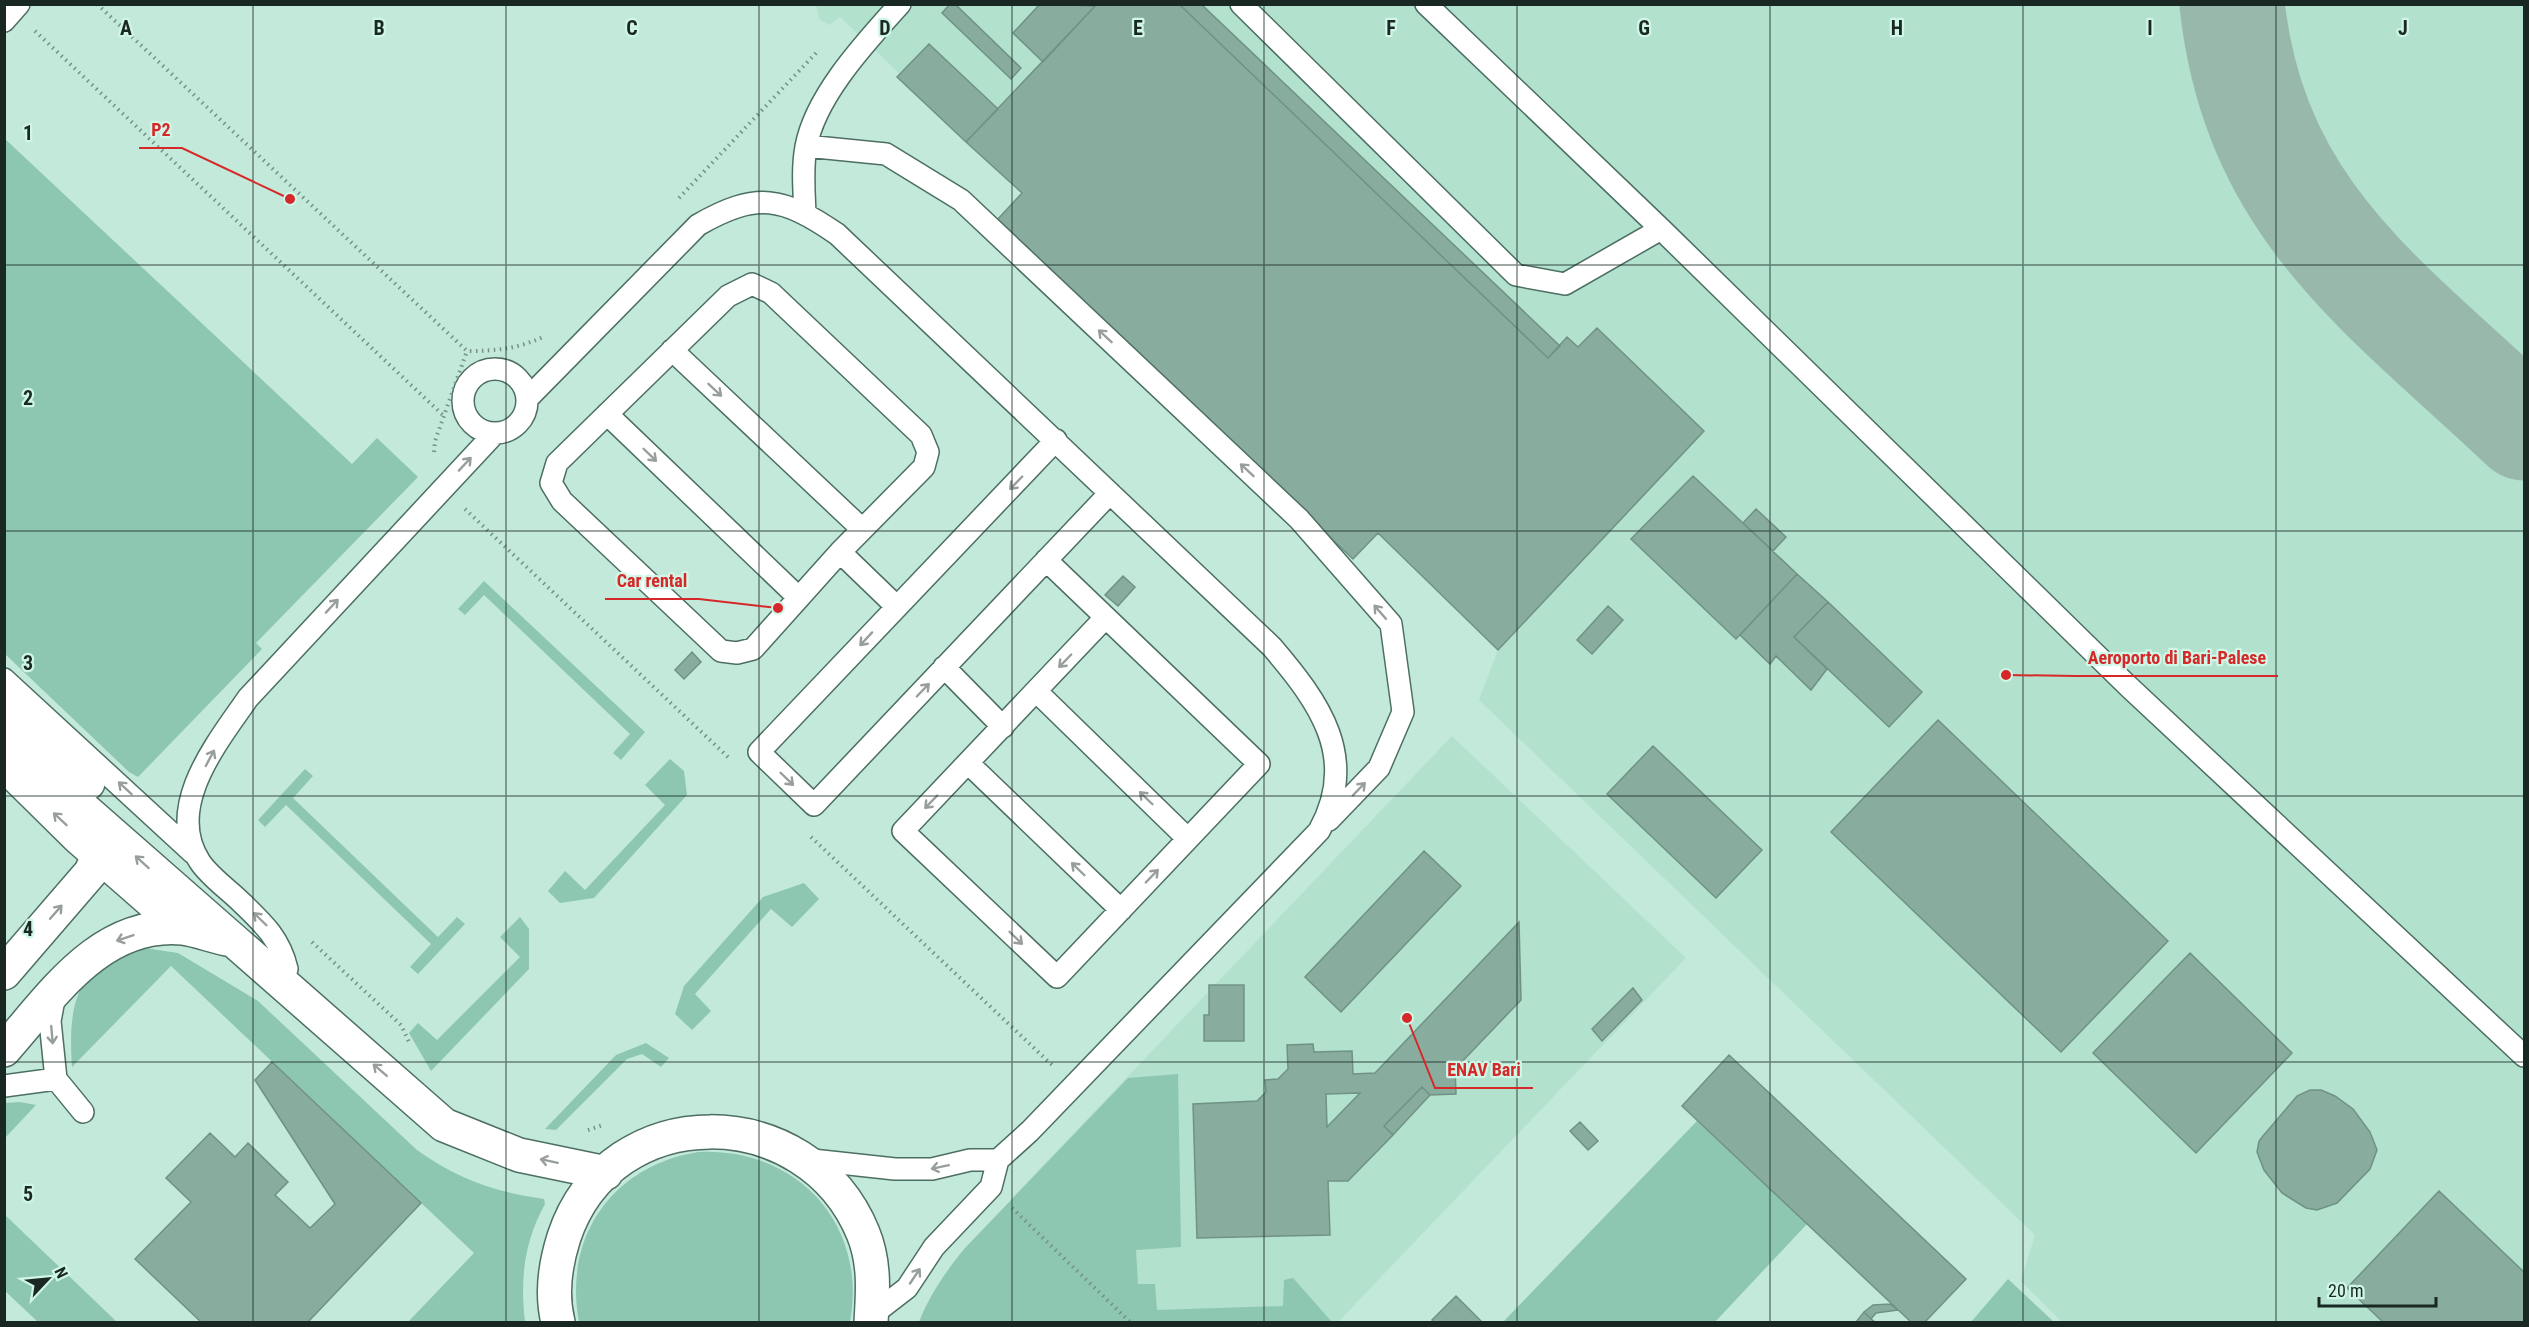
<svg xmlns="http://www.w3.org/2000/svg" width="2529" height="1327" font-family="'Roboto Condensed',sans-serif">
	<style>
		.built { fill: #b2e1ce }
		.green { fill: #8dc7b1 }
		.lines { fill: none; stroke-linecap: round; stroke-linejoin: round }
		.taxiway { stroke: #98b8ac; stroke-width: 105 }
		.building { fill: #88ad9e; stroke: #6f9284; stroke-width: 1.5; fill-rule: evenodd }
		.lane-casing { stroke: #4c6f62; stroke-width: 24 }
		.street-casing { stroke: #4c6f62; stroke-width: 36 }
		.path { stroke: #759186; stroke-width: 4; stroke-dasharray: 1.5 4.5; stroke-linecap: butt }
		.lane { stroke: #fff; stroke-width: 21 }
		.street { stroke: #fff; stroke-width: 33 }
		.oneway { stroke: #989e9c }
		.grid { fill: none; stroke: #192822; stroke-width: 1.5; stroke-opacity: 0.55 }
		.grid-label { font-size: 20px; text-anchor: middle; font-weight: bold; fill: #192822; stroke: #d0f6e7; stroke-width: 4.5; stroke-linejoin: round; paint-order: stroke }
		.leader { fill: none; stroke: #d62828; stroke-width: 2 }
		.callout-dot { fill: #d62828; stroke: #d0f6e7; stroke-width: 2 }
		.callout-label { font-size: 18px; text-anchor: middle; font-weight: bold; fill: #d62828; stroke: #d0f6e7; stroke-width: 4.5; stroke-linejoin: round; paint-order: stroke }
	</style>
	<rect width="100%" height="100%" fill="#c3e9da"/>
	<path class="built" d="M816 5H2524V1322H2062L2021 1281 2035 1235 1479 700 1498 650 1378 534 1353 559 997 220 1022 193 897 77 900 74 840 17 830 25 820 20Z
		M1452 736 1686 958 1338 1322H1141L1011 1199Z"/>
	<path class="green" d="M4 138 352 464 377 438 418 477 256 643 262 649 138 777 129 772 5 654Z
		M484 581 645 732 621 760 613 753 630 734 484 595 465 615 458 609Z
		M670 759 684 771 687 795 594 898 560 903 548 891 565 871 585 890 665 805 645 785Z
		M305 769 313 776 293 798 438 937 457 917 465 924 418 974 410 967 431 944 286 805 265 827 258 820Z
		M804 883 819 899 792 927 771 909 695 994 711 1011 692 1030 675 1014 684 986 763 897Z
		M520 917 529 929V969L431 1071 409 1033 418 1023 437 1040 520 957 500 937Z
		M145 948 178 953 258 1001 417 1150C457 1179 495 1192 544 1199L545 1204C524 1242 520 1279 525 1322H408L474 1253 171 966 72 1067C68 1006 74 962 145 948Z
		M646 1043 669 1058 661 1067 642 1054 627 1059 556 1130 545 1129 616 1055Z
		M1178 1074 1181 1247 1136 1250 1138 1284H1155L1157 1310 1283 1306 1284 1280 1293 1278 1332 1322H919C930 1294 945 1273 964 1249L1128 1078Z
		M20 1102 36 1105 5 1138V1103Z
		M1697 1121 1807 1224 1715 1322H1503Z
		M698 1152C797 1147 868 1224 850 1322H579C563 1237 612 1166 698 1152Z
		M4 1214 117 1322H38L5 1291Z
		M2008 1279 2054 1322H1971Z"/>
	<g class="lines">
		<path class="taxiway" d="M2232 4C2255 212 2385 296 2524 428"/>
	</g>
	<path class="building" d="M950 4H955L1021 68 1011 79 942 13Z
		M1040 4 1095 6 1043 62 1013 33Z
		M1097 4H1179L1548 358 1567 337 1578 347 1597 328 1704 431 1498 650 1378 533 1353 559 997 220 1022 193 966 142Z
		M1179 4H1201L1560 346 1548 358Z
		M929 44 998 109 966 142 897 77Z
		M1693 476 1797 574 1736 639 1631 539Z
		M1756 509 1786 537 1773 551 1743 523Z
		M1797 574 1828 602 1794 637 1827 669 1811 690 1776 656 1770 664 1740 635Z
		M1123 576 1135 587 1118 606 1105 595Z
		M1828 602 1922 692 1889 727 1794 637Z
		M1608 606 1623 620 1592 654 1577 640Z
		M692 652 701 662 684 679 675 670Z
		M1938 720 2168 941 2061 1052 1831 832Z
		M1653 746 1762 850 1716 898 1607 794Z
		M1424 851 1461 886 1341 1012 1305 977Z
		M1519 922 1521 1000 1455 1069 1456 1094 1430 1095 1422 1087 1384 1126 1393 1135 1348 1181H1328L1330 1235 1197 1238 1193 1104 1257 1101 1266 1092 1265 1080 1278 1079 1288 1069 1287 1045 1313 1044 1314 1052 1352 1051 1353 1074 1375 1073ZM1360 1093 1327 1127 1326 1094Z
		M2190 953 2292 1053 2196 1153 2093 1053Z
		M1209 985H1244V1041H1204V1015H1209Z
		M1633 988 1642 1000 1602 1041 1592 1029Z
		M1729 1055 1966 1279 1925 1322H1911L1682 1106Z
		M272 1062 421 1203 308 1322H201L135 1259 191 1202 166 1178 210 1133 235 1157 248 1143 288 1182 275 1195 310 1228 335 1204 255 1080Z
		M1422 1087 1430 1095 1393 1135 1384 1126Z
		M2310 1090H2321L2335 1096 2353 1109 2370 1132 2377 1150 2370 1169 2337 1203 2317 1210 2306 1208 2282 1193 2264 1170 2257 1152 2259 1141 2263 1136 2297 1096Z
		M1580 1122 1598 1141 1588 1150 1570 1131Z
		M2439 1191 2524 1272V1322H2383L2347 1288Z
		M1456 1296 1481 1321 1479 1322H1434L1432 1320Z
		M1890 1304 1898 1310 1876 1313 1871 1319 1864 1312 1873 1305Z
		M1864 1312 1871 1319 1875 1322H1856Z"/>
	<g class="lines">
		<defs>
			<path id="lane" d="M1241 4 1516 275 1565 284 1661 229
				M1426 4 1661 229 2128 686 2524 1056
				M4 21 19 4
				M806 146 886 154 961 200 1299 519 1391 624 1403 712 1379 768 1329 820
				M805 213C804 191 802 168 806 147 815 96 866 42 900 4
				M752 284 771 293 921 435 928 452 924 467 840 552 753 649 737 653 721 651 562 501 551 483 557 463 728 296Z
				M672 350 862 529
				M463 401a32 32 0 1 1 64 0a32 32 0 1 1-64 0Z
				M528 398 698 225C757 191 783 197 837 234L1272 647C1319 702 1360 758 1319 831L1030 1131 998 1160 991 1187 934 1247 907 1288 872 1315
				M607 414 799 598
				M1056 440 759 752 814 805 1110 493
				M840 552 897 607
				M1046 560 1259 764 1057 977 903 831 1105 618
				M944 667 1003 727
				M4 679 193 853
				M1036 691 1188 839
				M968 763 1121 910
				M287 969C280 939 264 924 242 903 229 890 210 877 200 862 164 807 217 743 248 698L494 434
				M55 994 50 1021 56 1079 83 1112
				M4 1086 56 1079
				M803 1159 895 1169H932L970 1160H998"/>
			<path id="street" d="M4 700 88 783
				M4 739 444 1125 519 1155 606 1173
				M4 764 78 837 182 928
				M4 973 91 872 106 836
				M4 1050C52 996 100 921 182 928 197 930 212 936 227 939
				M558 1322C551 1294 555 1265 564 1237 611 1096 808 1099 863 1233 875 1262 873 1291 871 1322"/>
		</defs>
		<use href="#lane" class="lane-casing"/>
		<use href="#street" class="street-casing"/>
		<path class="path" d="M97 4 467 351C495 351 517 349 543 337
			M35 31 445 417
			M679 198 816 53
			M434 452 435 441 467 351
			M465 509 728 757
			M811 837 1052 1065
			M312 942 401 1025 410 1044
			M588 1130 603 1125
			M1012 1208 1130 1322"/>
		<use href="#lane" class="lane"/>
		<use href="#street" class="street"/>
	</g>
	<defs><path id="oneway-shaft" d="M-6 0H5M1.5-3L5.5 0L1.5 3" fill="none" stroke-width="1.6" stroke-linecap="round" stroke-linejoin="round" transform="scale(1.5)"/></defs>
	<g class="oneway">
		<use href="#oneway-shaft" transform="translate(1105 336) rotate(-137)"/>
		<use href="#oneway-shaft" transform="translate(715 390) rotate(43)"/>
		<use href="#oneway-shaft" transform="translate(650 455) rotate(44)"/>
		<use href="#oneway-shaft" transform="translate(465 464) rotate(-47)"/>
		<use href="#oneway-shaft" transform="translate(1247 470) rotate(-137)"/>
		<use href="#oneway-shaft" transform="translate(1016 483) rotate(134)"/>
		<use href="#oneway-shaft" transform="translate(332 606) rotate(-47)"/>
		<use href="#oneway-shaft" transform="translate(1380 612) rotate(-131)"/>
		<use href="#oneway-shaft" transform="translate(866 639) rotate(133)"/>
		<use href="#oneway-shaft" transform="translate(1065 661) rotate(134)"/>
		<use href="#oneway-shaft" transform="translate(923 690) rotate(-46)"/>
		<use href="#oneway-shaft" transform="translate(210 758) rotate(-62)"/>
		<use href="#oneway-shaft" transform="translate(787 779) rotate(44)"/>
		<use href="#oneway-shaft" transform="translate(125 788) rotate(-137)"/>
		<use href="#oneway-shaft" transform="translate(1359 789) rotate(-46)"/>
		<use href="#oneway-shaft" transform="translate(1146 798) rotate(-136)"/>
		<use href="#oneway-shaft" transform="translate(931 802) rotate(134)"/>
		<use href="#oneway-shaft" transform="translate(60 819) rotate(-137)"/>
		<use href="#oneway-shaft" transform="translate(142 862) rotate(-138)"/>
		<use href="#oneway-shaft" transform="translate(1078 869) rotate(-136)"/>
		<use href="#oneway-shaft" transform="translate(1152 876) rotate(-46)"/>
		<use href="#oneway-shaft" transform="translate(56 912) rotate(-49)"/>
		<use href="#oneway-shaft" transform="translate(260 919) rotate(-136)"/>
		<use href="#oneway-shaft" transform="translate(125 938) rotate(161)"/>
		<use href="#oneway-shaft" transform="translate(1016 938) rotate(44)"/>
		<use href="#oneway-shaft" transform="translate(52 1035) rotate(85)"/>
		<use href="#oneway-shaft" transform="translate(380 1070) rotate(-139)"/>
		<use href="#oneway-shaft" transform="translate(549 1161) rotate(-168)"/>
		<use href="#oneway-shaft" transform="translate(940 1167) rotate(168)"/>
		<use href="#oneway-shaft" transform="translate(915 1276) rotate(-56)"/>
	</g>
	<path class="grid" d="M253 4V1322M506 4V1322M759 4V1322M1012 4V1322M1264 4V1322M1517 4V1322M1770 4V1322M2023 4V1322M2276 4V1322M4 265H2524M4 531H2524M4 796H2524M4 1062H2524"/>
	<g class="grid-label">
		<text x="126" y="35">A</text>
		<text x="379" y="35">B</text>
		<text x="632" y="35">C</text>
		<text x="885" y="35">D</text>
		<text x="1138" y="35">E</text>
		<text x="1391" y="35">F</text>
		<text x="1644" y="35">G</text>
		<text x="1897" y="35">H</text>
		<text x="2150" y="35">I</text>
		<text x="2403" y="35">J</text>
		<text x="28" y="140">1</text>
		<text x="28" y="405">2</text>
		<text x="28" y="670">3</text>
		<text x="28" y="936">4</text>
		<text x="28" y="1201">5</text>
	</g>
	<path class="leader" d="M290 199L182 148H139M778 608L699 599H605M2006 675L2076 676H2278M1407 1018L1435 1088H1533"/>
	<g class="callout-dot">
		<circle cx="290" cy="199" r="6"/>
		<circle cx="778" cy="608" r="6"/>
		<circle cx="2006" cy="675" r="6"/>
		<circle cx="1407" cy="1018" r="6"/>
	</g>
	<g class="callout-label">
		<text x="161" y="136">P2</text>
		<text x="652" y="587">Car rental</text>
		<text x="2177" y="664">Aeroporto di Bari-Palese</text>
		<text x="1484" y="1076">ENAV Bari</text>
	</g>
	<rect width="2529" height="1327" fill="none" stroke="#192822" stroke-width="12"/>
	<g transform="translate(48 1279) rotate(64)" stroke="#d0f6e7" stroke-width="4.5" paint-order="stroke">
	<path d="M0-4.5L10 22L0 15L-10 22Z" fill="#192822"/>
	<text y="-9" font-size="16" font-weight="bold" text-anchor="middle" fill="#192822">N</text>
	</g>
	<path d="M2319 1297v9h117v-9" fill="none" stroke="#192822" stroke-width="3"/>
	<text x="2328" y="1297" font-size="18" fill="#192822" stroke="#d0f6e7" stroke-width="4.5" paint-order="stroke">20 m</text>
</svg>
